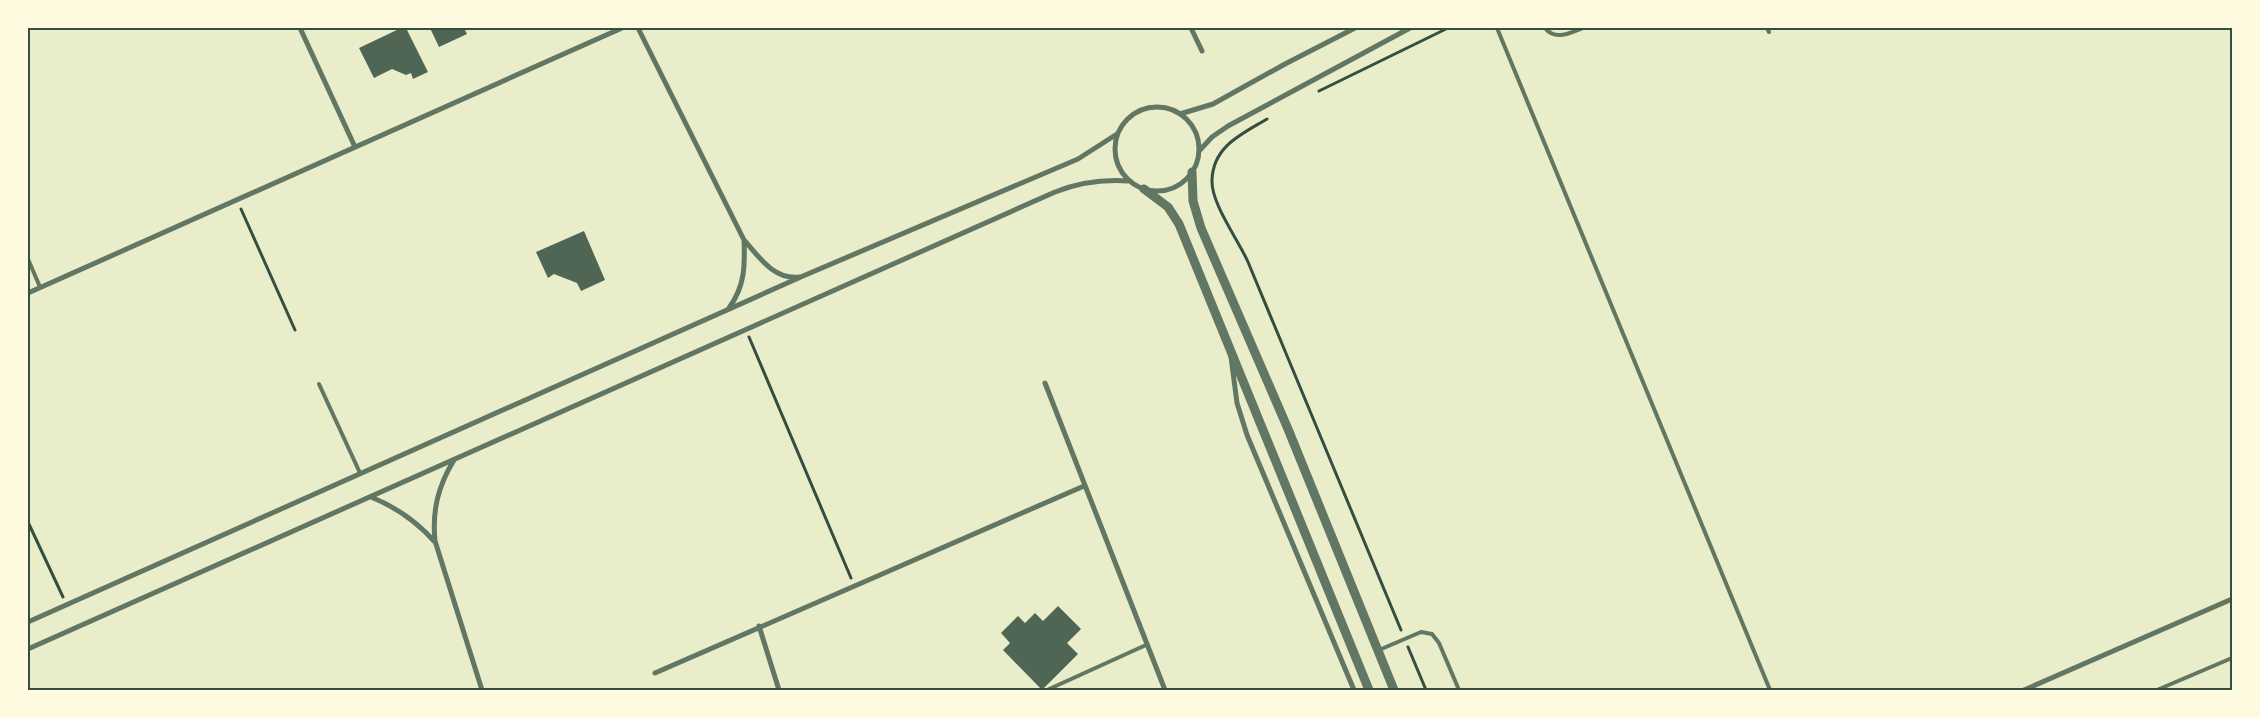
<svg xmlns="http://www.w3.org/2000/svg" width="2260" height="718" font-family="'Work Sans',sans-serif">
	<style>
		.building { fill: #4f6655 }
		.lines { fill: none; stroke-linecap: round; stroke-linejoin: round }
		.path { stroke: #344e41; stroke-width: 3 }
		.service { stroke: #617663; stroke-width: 4 }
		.minor { stroke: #617663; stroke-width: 5 }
		.tertiary { stroke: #617663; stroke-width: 9 }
		.neatline { fill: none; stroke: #344e41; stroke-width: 2 }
	</style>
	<rect width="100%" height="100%" fill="#e9edc9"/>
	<path class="building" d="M401 28H406L428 72 413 79 411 73 406 75 392 69 374 78 359 48Z
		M430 28H464L467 34 439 47Z
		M584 231 605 280 581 291 577 283 554 274 548 278 536 252Z
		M1058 606 1081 629 1067 643 1078 654 1042 690 1003 650 1010 643 1001 633 1018 616 1025 623 1035 613 1043 621Z"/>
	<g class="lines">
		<path class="path" d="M1319 91 1448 28
			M1267 119C1242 134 1213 146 1212 180 1211 204 1238 239 1248 262 1299 385 1350 507 1401 630
			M241 209 295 330
			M749 337 851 578
			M28 522 63 597
			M1408 647 1426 690"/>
		<path class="service" d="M1497 28 1770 690
			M1545 28C1555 41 1570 33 1583 28
			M1767 28 1769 32
			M28 259 40 287
			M319 384 360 473
			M1379 650 1421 632 1432 634 1439 643 1459 690
			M1047 690 1146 645
			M2157 690 2232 658"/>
		<path class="minor" d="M300 28 355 147
			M638 28 744 240C759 257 774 280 799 277
			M1191 28 1202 51
			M1115 149a42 42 0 1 1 84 0a42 42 0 1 1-84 0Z
			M1180 114 1213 104 1285 64 1355 28
			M1199 151 1212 137 1228 126 1410 28
			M28 293 622 28
			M729 308C745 286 745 266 744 240
			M1231 357 1237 403 1247 435 1354 690
			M1045 383 1165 690
			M454 460C438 486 432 511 435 541L482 690
			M371 497C396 507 416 521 434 541
			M28 622 803 276 1078 159 1117 134
			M759 626 779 690
			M28 649 1055 192C1080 182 1103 179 1129 181
			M655 673 1084 486
			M2024 690 2232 599"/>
		<path class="tertiary" d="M1192 172 1193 201 1201 228 1288 429 1394 690
			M1144 189 1168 207 1179 224 1369 690"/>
	</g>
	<rect width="2260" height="718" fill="none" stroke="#fefae0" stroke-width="58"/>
	<rect x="29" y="29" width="2202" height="660" class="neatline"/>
</svg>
